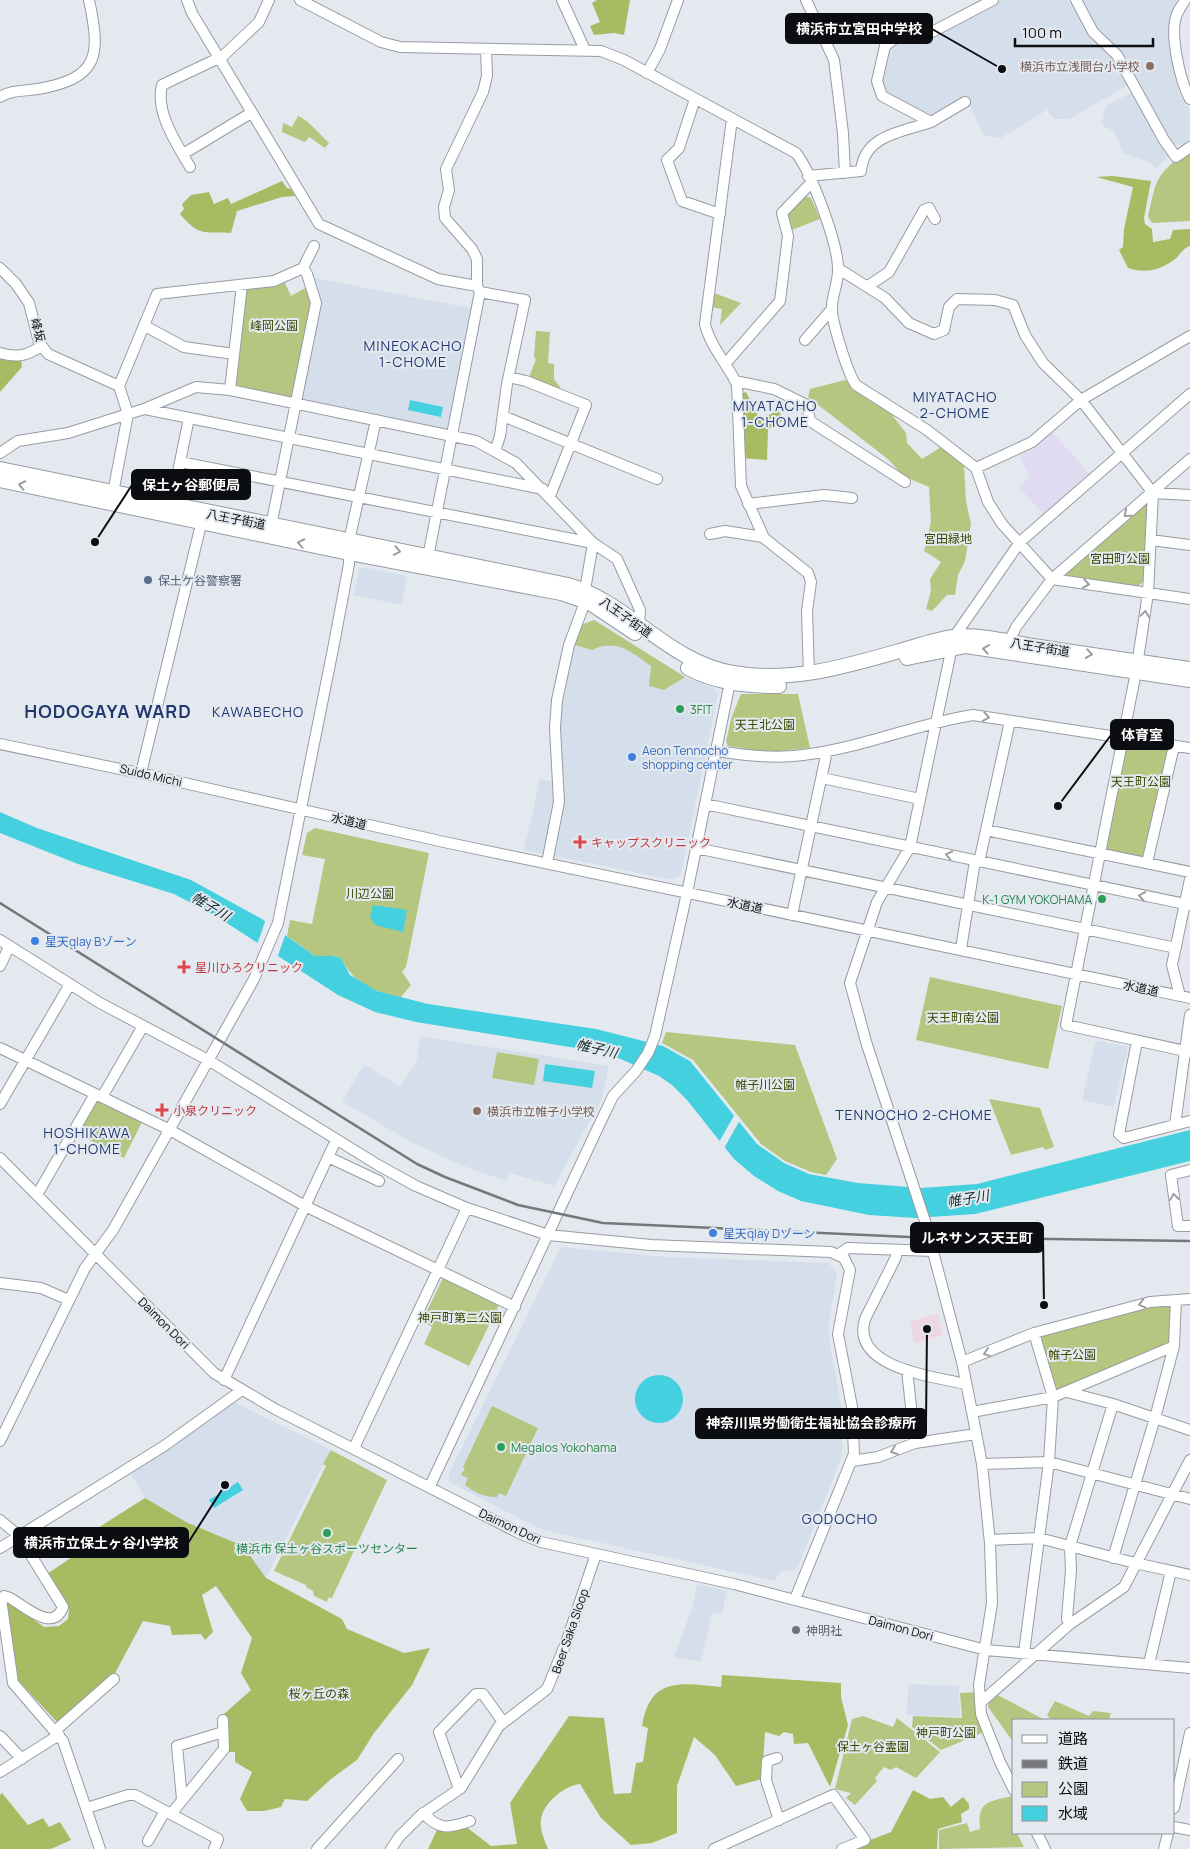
<svg xmlns="http://www.w3.org/2000/svg" width="1190" height="1849" font-family="Manrope,'Noto Sans JP',sans-serif">
	<style>
		.built { fill: #d5dfec }
		.industrial { fill: #e1dbf1 }
		.medical { fill: #eed7e4 }
		.green { fill: #b4c67f }
		.forest { fill: #a7bc62 }
		.water { fill: #45d0df }
		.pier { fill: #e4e9f0 }
		.lines { fill: none; stroke-linecap: round; stroke-linejoin: round }
		.minor-casing { stroke: #979ca3; stroke-width: 12 }
		.highway-casing { stroke: #979ca3; stroke-width: 16 }
		.minor { stroke: #fff; stroke-width: 10 }
		.highway { stroke: #fff; stroke-width: 14 }
		.rail { stroke: #75777c; stroke-width: 2.5 }
		.oneway { stroke: #9e9e9f }
		.education-dot { fill: #8d6e63; stroke: #e4e9f0; stroke-width: 2 }
		.service-dot { fill: #5c6f8a; stroke: #e4e9f0; stroke-width: 2 }
		.leisure-dot { fill: #2e9e5b; stroke: #e4e9f0; stroke-width: 2 }
		.shop-dot { fill: #3f7fe0; stroke: #e4e9f0; stroke-width: 2 }
		.health-dot { fill: #e0444e; stroke: #e4e9f0; stroke-width: 2 }
		.worship-dot { fill: #6b7280; stroke: #e4e9f0; stroke-width: 2 }
		.labels { text-anchor: middle; dominant-baseline: central; stroke-width: 4; stroke-linejoin: round; paint-order: stroke }
		.education-label { font-size: 12px; fill: #785e54; stroke: #e4e9f0; text-anchor: end }
		.park-label { font-size: 12px; fill: #3b4700; stroke: #e4e9f0 }
		.street-label { font-size: 12px; fill: #0c0d10; stroke: #e4e9f0 }
		.service-label { font-size: 12px; fill: #4e5e75; stroke: #e4e9f0; text-anchor: start }
		.leisure-label { font-size: 12px; fill: #27864d; stroke: #e4e9f0; text-anchor: start }
		.shop-label { font-size: 12px; fill: #366cbe; stroke: #e4e9f0; text-anchor: start }
		.health-label { font-size: 12px; fill: #be3a42; stroke: #e4e9f0; text-anchor: start }
		.worship-label { font-size: 12px; fill: #5b616d; stroke: #e4e9f0; text-anchor: start }
		.neighbourhood-label { font-size: 14px; letter-spacing: 1px; fill: #223970; stroke: #e4e9f0 }
		.water-label { font-size: 14px; font-style: italic; fill: #162e30; stroke: #e4e9f0 }
		.district-label { font-size: 18px; font-weight: bold; letter-spacing: 1px; fill: #223970; stroke: #e4e9f0 }
		.leader { fill: none; stroke: #0c0d10; stroke-width: 2 }
		.callout-dot { fill: #0c0d10; stroke: #e4e9f0; stroke-width: 2 }
		.callout { fill: #0c0d10; stroke: #0c0d10; stroke-width: 2 }
		.callout-label { font-size: 14px; text-anchor: middle; font-weight: bold; fill: #fff }
	</style>
	<rect width="100%" height="100%" fill="#e4e9f0"/>
	<path class="built" d="M1003 0H1068L1090 35 1116 60 1128 85 1069 119H1054L1047 110 1001 138 984 135 966 98 930 115 888 93 882 79 886 50 898 41 931 37Z
		M1081 0H1177L1170 17V46L1175 79 1180 94 1190 110V139L1184 143 1179 145 1170 144 1121 53 1095 27Z
		M1132 92 1169 156 1155 169 1153 164 1123 153 1114 131 1105 127 1102 122 1106 106Z
		M314 278 470 308 472 311 450 427 447 431 301 402 311 281Z
		M364 567 407 576 401 605 353 595 359 570Z
		M594 620 685 677 713 688 718 694 681 875 672 880 524 850 540 779 560 783 558 727 565 677 581 625Z
		M420 1036 609 1066 602 1099 554 1186 510 1173 507 1181 463 1166 409 1141 342 1101 364 1064 400 1087 417 1061Z
		M1096 1040 1128 1047 1114 1107 1082 1100Z
		M561 1247 667 1257 829 1263 837 1274 829 1323 830 1345 842 1410V1456L797 1569 781 1572 774 1581 543 1530 449 1482V1473Z
		M234 1402 331 1450 266 1578 243 1546 186 1522 145 1498 130 1473 171 1448Z
		M697 1584 727 1591 722 1614 712 1612 701 1662 674 1657 693 1605Z
		M909 1684 959 1686 960 1717 906 1715Z"/>
	<path class="industrial" d="M1051 431 1089 473 1043 514 1019 487 1030 476 1019 456Z"/>
	<path class="medical" d="M933 1314V1316L938 1314 943 1335 914 1343 910 1322Z"/>
	<path class="green" d="M298 116C309 120 319 134 329 143L325 148 309 137 305 142 282 132 283 123 292 127Z
		M1190 149V221L1152 223 1148 217C1157 176 1156 175 1190 149Z
		M806 196 811 198 820 219 792 230 788 213Z
		M284 281 291 296 307 287 312 301 294 398 291 400 233 386 244 289Z
		M714 293 741 303 720 325 722 309 711 307Z
		M536 331 550 332 548 363 554 364V379L560 387 559 390 529 377 536 359 534 357Z
		M845 380 889 411 906 433 907 443 922 459 941 447 964 466 966 501 971 524 965 561 958 575 955 595H947L932 611 926 609 931 591 930 579 941 562 924 551 931 522 929 487 903 476 889 460 808 397 810 389Z
		M1149 499 1143 582 1138 586 1064 577V572Z
		M594 620 685 677 664 690 649 686 651 666C631 652 617 638 592 650L575 645 581 625Z
		M741 694H798L810 748 768 752 728 746 726 742 731 719Z
		M1127 744 1166 749 1170 753 1146 857 1142 860 1103 851Z
		M315 828 429 853 406 967 402 972 411 985 401 997C373 991 355 985 341 958L333 956H315L287 936 290 920 312 924 325 859 302 855 307 833Z
		M930 977 1062 1006 1048 1069 916 1040Z
		M666 1032 795 1045 837 1159 826 1175 811 1172 785 1161 761 1144 693 1060 662 1043Z
		M497 1052 539 1059 534 1085 492 1078Z
		M95 1097 143 1120 124 1158 76 1133Z
		M989 1099 1040 1108 1054 1147 1045 1150 1043 1147 1011 1155Z
		M444 1276 500 1303 469 1366 424 1344 432 1327 422 1321Z
		M1174 1301 1171 1342 1055 1391 1037 1335 1150 1304Z
		M492 1406 538 1428 506 1496 499 1493 497 1497C484 1497 475 1493 465 1485L468 1478 461 1475 465 1468 463 1467Z
		M331 1450 387 1480 332 1598 329 1597 327 1602 314 1596 313 1591 306 1587V1585L274 1571 326 1466 323 1464Z
		M977 1692 984 1732 941 1750 912 1727 913 1716 962 1718 960 1693Z
		M994 1693 1045 1720H1014V1743L988 1707 990 1697Z
		M1055 1701 1089 1716 1093 1711 1111 1713 1109 1720H1051L1047 1715Z
		M863 1716 893 1727 897 1718 940 1752 916 1778 896 1767 891 1770 884 1767 875 1778 877 1781 855 1805 846 1798 851 1793 835 1789 852 1719Z
		M1012 1796 1014 1833H1017L1024 1847 939 1849V1830L967 1823 970 1832 980 1829C977 1801 988 1802 1012 1796Z"/>
	<path class="forest" d="M597 0H630L624 35 614 33 594 35 590 26 600 22 592 3Z
		M1113 176 1151 181 1144 218 1145 224 1152 229 1153 242 1170 239 1173 230 1190 229V246C1183 248 1180 255 1175 259 1161 270 1145 274 1128 268L1119 250 1123 247 1124 229 1133 187 1096 177Z
		M282 181 287 188 291 189 295 196 282 197 237 211 231 233C204 232 198 236 180 214L184 209 182 204 191 195 209 192 214 204 228 198 231 204Z
		M0 355 21 359 22 367 0 392Z
		M746 392 760 420 778 410 784 420 768 429 767 460 741 458V394Z
		M145 1498 186 1522 243 1546 266 1578 342 1619 347 1629 404 1653 430 1648 412 1685 374 1733 357 1760 331 1779 307 1801 285 1799 281 1807 264 1811H247L240 1799 252 1772 235 1762V1752H227L224 1714 251 1690 241 1673 252 1638 216 1586 202 1595 213 1632 205 1640 201 1634 172 1635 170 1626 143 1621 114 1675 57 1722 17 1679 5 1602H10L44 1627 59 1626 68 1619 69 1608 47 1574 87 1547 84 1541 95 1535 93 1531Z
		M722 1675 841 1683V1697L848 1725 830 1787 808 1743 794 1744 793 1734 784 1732 779 1736 765 1732 762 1779 736 1786 715 1755 694 1737 677 1786V1833L652 1843 631 1845 601 1818 580 1784C565 1786 547 1800 542 1815 538 1826 544 1839 548 1849H428L437 1830 465 1826 491 1846 517 1844 510 1803 569 1716 604 1718 614 1794 631 1793 636 1763 643 1762 648 1728 642 1726C650 1676 681 1683 721 1687Z
		M913 1790 930 1799 943 1797 951 1807 963 1797 969 1804V1809L961 1814 962 1822 938 1829 937 1849H856L855 1846 891 1832Z
		M2 1793 28 1825 43 1818 49 1827 60 1822 71 1840 51 1849H0V1795Z"/>
	<path class="water" d="M410 400 443 407 441 417 408 410Z
		M0 812 37 828 191 880 262 919 315 956H333L341 958 350 975 377 991 428 1004 596 1029 663 1046 690 1061 757 1144 784 1163 809 1174 858 1183 921 1188 977 1184 1190 1130V1161L975 1214 915 1218 869 1215 801 1201 778 1191 754 1176 734 1159 687 1100 672 1085 659 1076 607 1053 416 1022 375 1012 338 995 216 916 174 894 78 864 0 833Z
		M373 905 407 910 403 932 375 925 370 917Z
		M545 1064 595 1071 592 1088 543 1081Z
		M635 1399a24 24 0 1 1 48 0a24 24 0 1 1-48 0Z
		M238 1482 243 1490 214 1508 209 1500Z"/>
	<path class="pier" d="M266 919 286 933 277 958 257 945Z
		M735 1114 740 1120 723 1150 718 1144Z"/>
	<g class="lines">
		<defs>
			<path id="minor" d="M187 0 192 13 319 224 438 279 477 286 480 292 428 557
				M300 0 381 42 400 47 601 51 624 60 796 153C812 173 837 242 838 267 839 280 833 293 832 305 830 318 848 374 856 385L927 430 976 468 988 502 1002 524 1052 579 1190 599
				M562 0 585 50
				M806 0 834 60 843 133 845 173
				M1076 0 1093 32 1117 55 1164 140 1176 157 1190 147
				M1185 0C1183 4 1179 9 1177 14 1169 33 1180 81 1190 99
				M647 73 660 49 678 0
				M0 97C12 90 24 91 38 89 99 78 101 56 89 0
				M695 99 679 148 667 160 682 201 720 214
				M965 102 931 122 882 96 877 81 885 46 898 36 932 32 993 0
				M732 119 705 324C710 346 727 364 737 384L741 486 764 538 808 573 811 582 807 611 809 674
				M183 154 251 113
				M190 167C177 144 155 113 162 85L223 56 259 22 269 0
				M808 176 861 171C864 135 902 132 931 122
				M0 268 16 284 29 303 39 342 48 354 119 386
				M839 269 885 298 909 323 934 334 944 330 949 307 957 299 995 300 1013 305 1025 335 1043 363 1081 400 1153 493 1148 593 1136 672 1066 1025 1190 1052
				M477 286V259L472 249 445 218 444 207 449 190 446 169 483 92 487 76 486 49
				M868 286 889 272 924 210 929 208 935 219
				M480 292 525 300 507 384 500 436 495 451
				M145 326 184 347 234 354
				M805 340 832 309
				M0 353C17 358 26 356 42 346
				M726 363 780 301 788 236 782 213 811 183
				M509 377 526 381 586 405 550 496
				M735 381 774 389 807 405 810 421 905 482
				M230 390 242 285
				M145 409 543 489
				M503 416 657 479
				M0 453 18 441 68 433 144 409 196 387 230 390 476 441 516 463 593 543 617 559 640 610 639 625
				M180 462 593 543 585 590
				M976 468 1032 442 1081 400 1190 336
				M113 493 128 414 119 386 157 294 274 281 303 268 314 246
				M1153 493 1190 495
				M748 504 824 495 852 498
				M171 506 189 418
				M271 526 316 303 307 274 303 268
				M710 534 725 531 763 537
				M1151 540 1190 545
				M1009 642 1016 627 1052 579 1190 459
				M0 744 149 775 444 842 1190 998
				M716 751C745 755 773 759 803 755 861 748 916 724 973 715L1190 748
				M141 773 203 516
				M822 778 920 799
				M705 804 1190 905
				M986 830 1190 872
				M696 848 1176 948
				M979 862 1010 721
				M547 863 559 802 555 728 557 700 569 645 585 602
				M1147 863 1174 746
				M792 915 827 751
				M0 940 100 1003 208 1060 378 1165 416 1186 467 1208 548 1235 651 1245 831 1252 844 1258 850 1270 838 1334 852 1407 854 1454 795 1599
				M961 949 975 861
				M0 966 9 947
				M1180 996 1172 965 1190 879
				M1137 1041 1119 1134 1124 1138 1190 1121
				M0 1048 168 1129 305 1206 515 1307
				M102 1097 143 1026
				M0 1104 70 984
				M1175 1125 1190 1015
				M328 1157 379 1181
				M0 1158 214 1373 275 1409 519 1533 541 1542 734 1584 986 1650 1190 1668
				M1190 1170 1171 1175 1178 1226H1190
				M37 1195 95 1094
				M896 1250V1257L865 1319C850 1368 935 1377 966 1384
				M839 1254 848 1248 933 1251
				M0 1283 41 1288 69 1300
				M962 1362 1034 1333 1150 1302 1190 1299
				M907 1370 915 1443
				M224 1380 336 1140
				M1067 1392 1113 1404 1190 1430
				M972 1412 1053 1397 1174 1346
				M0 1441 85 1268 113 1230 254 979 278 923 333 649 349 564V541L376 420
				M354 1448 467 1208
				M852 1461 878 1457 915 1443 976 1434
				M982 1464 1049 1462 1190 1499
				M430 1486 601 1121 613 1096 636 1071 648 1053 655 1036 687 893 730 682
				M0 1520 19 1536 63 1607C53 1633 26 1607 10 1598L4 1596 1 1599 13 1683 63 1741 100 1849
				M990 1540 1039 1538 1135 1563 1190 1575
				M0 1548 164 1446 242 1390
				M1113 1558 1155 1418 1174 1346 1176 1300
				M1070 1624 1067 1619 1071 1570 1070 1546 1113 1404
				M1024 1653 1049 1462 1053 1397 1034 1333
				M1149 1664 1171 1571
				M980 1703 1070 1624 1124 1587 1190 1460
				M56 1730 114 1679
				M0 1736 22 1759
				M777 1758 767 1761 766 1780 779 1820
				M0 1772 59 1735
				M459 1789 439 1732 476 1694H483L503 1722
				M1014 1790 1000 1762 981 1714 979 1685 992 1603 990 1543 982 1464 972 1412 962 1362 925 1221 867 1045 850 983 877 902 910 847 954 637 1020 542 1190 394
				M182 1799 177 1746 223 1732
				M87 1808 128 1795H135L218 1839 214 1849
				M1174 1808 1190 1733
				M423 1813C440 1831 448 1828 470 1821
				M171 1814 224 1749 223 1720
				M1174 1827 1190 1830
				M1037 1833 1045 1849
				M148 1841 165 1811
				M317 1849 398 1759
				M391 1849 399 1837 421 1815 461 1788 499 1726 547 1689 566 1643 596 1554
				M714 1849 833 1795 865 1840 842 1849
				M1164 1849 1168 1833"/>
			<path id="highway" d="M0 469 568 585C629 603 668 662 733 673 792 683 847 666 903 650 920 645 937 639 954 637 980 634 1008 642 1033 646 1085 654 1138 662 1190 669
				M0 480 349 553 561 593 590 603 635 633
				M907 658 966 646 1190 680
				M688 668C716 683 748 686 779 686"/>
		</defs>
		<use href="#minor" class="minor-casing"/>
		<use href="#highway" class="highway-casing"/>
		<use href="#minor" class="minor"/>
		<use href="#highway" class="highway"/>
		<path class="rail" d="M0 903 417 1164 445 1177 518 1205 603 1223 909 1237 1190 1241"/>
	</g>
	<defs><path id="oneway-chevron" d="M-2-3.5L2.5 0L-2 3.5" fill="none" stroke-width="1.6" stroke-linecap="round" stroke-linejoin="round" transform="scale(1.25)"/></defs>
	<g class="oneway">
		<use href="#oneway-chevron" transform="translate(22 485) rotate(-168)"/>
		<use href="#oneway-chevron" transform="translate(1127 514) rotate(140)"/>
		<use href="#oneway-chevron" transform="translate(301 543) rotate(-168)"/>
		<use href="#oneway-chevron" transform="translate(397 551) rotate(11)"/>
		<use href="#oneway-chevron" transform="translate(1086 584) rotate(8)"/>
		<use href="#oneway-chevron" transform="translate(1145 614) rotate(-82)"/>
		<use href="#oneway-chevron" transform="translate(986 649) rotate(-171)"/>
		<use href="#oneway-chevron" transform="translate(1089 654) rotate(9)"/>
		<use href="#oneway-chevron" transform="translate(986 717) rotate(9)"/>
		<use href="#oneway-chevron" transform="translate(949 855) rotate(-168)"/>
		<use href="#oneway-chevron" transform="translate(1142 896) rotate(-169)"/>
		<use href="#oneway-chevron" transform="translate(1174 1197) rotate(-97)"/>
		<use href="#oneway-chevron" transform="translate(1142 1304) rotate(165)"/>
		<use href="#oneway-chevron" transform="translate(987 1353) rotate(161)"/>
		<use href="#oneway-chevron" transform="translate(894 1451) rotate(160)"/>
	</g>
	<g class="education-dot">
		<circle cx="1150" cy="66" r="5"/>
		<circle cx="477" cy="1111" r="5"/>
	</g>
	<circle class="service-dot" cx="148" cy="580" r="5"/>
	<g class="leisure-dot">
		<circle cx="680" cy="709" r="5"/>
		<circle cx="1102" cy="899" r="5"/>
		<circle cx="501" cy="1447" r="5"/>
		<circle cx="327" cy="1533" r="5"/>
	</g>
	<g class="shop-dot">
		<circle cx="632" cy="757" r="5"/>
		<circle cx="35" cy="941" r="5"/>
		<circle cx="713" cy="1233" r="5"/>
	</g>
	<g class="health-dot">
		<path d="M577.5 834.5h5v5h5v5h-5v5h-5v-5h-5v-5h5z"/>
		<path d="M181.5 959.5h5v5h5v5h-5v5h-5v-5h-5v-5h5z"/>
		<path d="M159.5 1102.5h5v5h5v5h-5v5h-5v-5h-5v-5h5z"/>
	</g>
	<circle class="worship-dot" cx="796" cy="1630" r="5"/>
	<g class="labels">
		<g class="education-label">
			<text x="1140" y="66">横浜市立浅間台小学校</text>
			<text x="487" y="1111" text-anchor="start">横浜市立帷子小学校</text>
		</g>
		<g class="park-label">
			<text x="274" y="325">峰岡公園</text>
			<text x="948" y="538">宮田緑地</text>
			<text x="1120" y="558">宮田町公園</text>
			<text x="765" y="724">天王北公園</text>
			<text x="1141" y="781">天王町公園</text>
			<text x="370" y="893">川辺公園</text>
			<text x="963" y="1017">天王町南公園</text>
			<text x="765" y="1084">帷子川公園</text>
			<text x="460" y="1317">神戸町第二公園</text>
			<text x="1072" y="1354">帷子公園</text>
			<text x="319" y="1693">桜ヶ丘の森</text>
			<text x="946" y="1732">神戸町公園</text>
			<text x="873" y="1746">保土ヶ谷霊園</text>
		</g>
		<g class="street-label">
			<text transform="translate(38 330) rotate(76)">峰坂</text>
			<text transform="translate(236 519) rotate(11)">八王子街道</text>
			<text transform="translate(626 617) rotate(35)">八王子街道</text>
			<text transform="translate(1040 647) rotate(9)">八王子街道</text>
			<text transform="translate(151 775) rotate(13)">Suido Michi</text>
			<text transform="translate(349 821) rotate(13)">水道道</text>
			<text transform="translate(745 905) rotate(12)">水道道</text>
			<text transform="translate(1141 988) rotate(12)">水道道</text>
			<text transform="translate(164 1323) rotate(45)">Daimon Dori</text>
			<text transform="translate(510 1526) rotate(25)">Daimon Dori</text>
			<text transform="translate(901 1628) rotate(15)">Daimon Dori</text>
			<text transform="translate(570 1631) rotate(-71)">Beer Saka Sloop</text>
		</g>
		<g class="service-label">
			<text x="158" y="580">保土ケ谷警察署</text>
		</g>
		<g class="leisure-label">
			<text x="690" y="709">3FIT</text>
			<text x="1092" y="899" text-anchor="end">K-1 GYM YOKOHAMA</text>
			<text x="511" y="1447">Megalos Yokohama</text>
			<text x="327" y="1548" text-anchor="middle">横浜市 保土ヶ谷スポーツセンター</text>
		</g>
		<g class="shop-label">
			<text x="642" y="750">Aeon Tennocho<tspan x="642" dy="14">shopping center</tspan></text>
			<text x="45" y="941">星天qlay Bゾーン</text>
			<text x="723" y="1233">星天qlay Dゾーン</text>
		</g>
		<g class="health-label">
			<text x="591" y="842">キャップスクリニック</text>
			<text x="195" y="967">星川ひろクリニック</text>
			<text x="173" y="1110">小泉クリニック</text>
		</g>
		<g class="worship-label">
			<text x="806" y="1630">神明社</text>
		</g>
		<g class="neighbourhood-label">
			<text x="413" y="345">MINEOKACHO<tspan x="413" dy="16">1-CHOME</tspan></text>
			<text x="955" y="396">MIYATACHO<tspan x="955" dy="16">2-CHOME</tspan></text>
			<text x="775" y="405">MIYATACHO<tspan x="775" dy="16">1-CHOME</tspan></text>
			<text x="258" y="711">KAWABECHO</text>
			<text x="914" y="1114">TENNOCHO 2-CHOME</text>
			<text x="87" y="1132">HOSHIKAWA<tspan x="87" dy="16">1-CHOME</tspan></text>
			<text x="840" y="1518">GODOCHO</text>
		</g>
		<g class="water-label">
			<text transform="translate(211 906) rotate(31)">帷子川</text>
			<text transform="translate(597 1048) rotate(13)">帷子川</text>
			<text transform="translate(968 1198) rotate(-9)">帷子川</text>
		</g>
		<g class="district-label">
			<text x="108" y="711">HODOGAYA WARD</text>
		</g>
	</g>
	<path class="leader" d="M1002 69L932 29M95 542L132 485M1058 806L1111 735M1044 1305L1043 1238M927 1329L926 1423M225 1485L188 1543"/>
	<g class="callout-dot">
		<circle cx="1002" cy="69" r="5"/>
		<circle cx="95" cy="542" r="5"/>
		<circle cx="1058" cy="806" r="5"/>
		<circle cx="1044" cy="1305" r="5"/>
		<circle cx="927" cy="1329" r="5"/>
		<circle cx="225" cy="1485" r="5"/>
	</g>
	<g class="callout">
		<rect x="786" y="14" width="146" height="29" rx="5"/>
		<rect x="132" y="470" width="118" height="29" rx="5"/>
		<rect x="1111" y="720" width="62" height="29" rx="5"/>
		<rect x="911" y="1223" width="132" height="29" rx="5"/>
		<rect x="696" y="1409" width="230" height="29" rx="5"/>
		<rect x="14" y="1528" width="174" height="29" rx="5"/>
	</g>
	<g class="callout-label">
		<text x="859" y="34">横浜市立宮田中学校</text>
		<text x="191" y="490">保土ヶ谷郵便局</text>
		<text x="1142" y="740">体育室</text>
		<text x="977" y="1243">ルネサンス天王町</text>
		<text x="811" y="1428">神奈川県労働衛生福祉協会診療所</text>
		<text x="101" y="1548">横浜市立保土ヶ谷小学校</text>
	</g>
	<rect x="1012" y="1719" width="162" height="115" fill="#e4e9f0" stroke="#8e9196"/>
	<rect x="1022" y="1735" width="25" height="8" fill="#ffffff" stroke="#8e9196"/>
	<text x="1058" y="1744" font-size="15" fill="#0c0d10">道路</text>
	<rect x="1022" y="1760" width="25" height="8" fill="#75777c" stroke="#8e9196"/>
	<text x="1058" y="1769" font-size="15" fill="#0c0d10">鉄道</text>
	<rect x="1022" y="1782" width="25" height="15" fill="#b4c67f" stroke="#8e9196"/>
	<text x="1058" y="1794" font-size="15" fill="#0c0d10">公園</text>
	<rect x="1022" y="1806" width="25" height="15" fill="#45d0df" stroke="#8e9196"/>
	<text x="1058" y="1819" font-size="15" fill="#0c0d10">水域</text>
	<path d="M1015 38v8h138v-8" fill="none" stroke="#0c0d10" stroke-width="2.5"/>
	<text x="1022" y="38" font-size="15" fill="#0c0d10" stroke="#e4e9f0" stroke-width="4" paint-order="stroke">100 m</text>
</svg>
